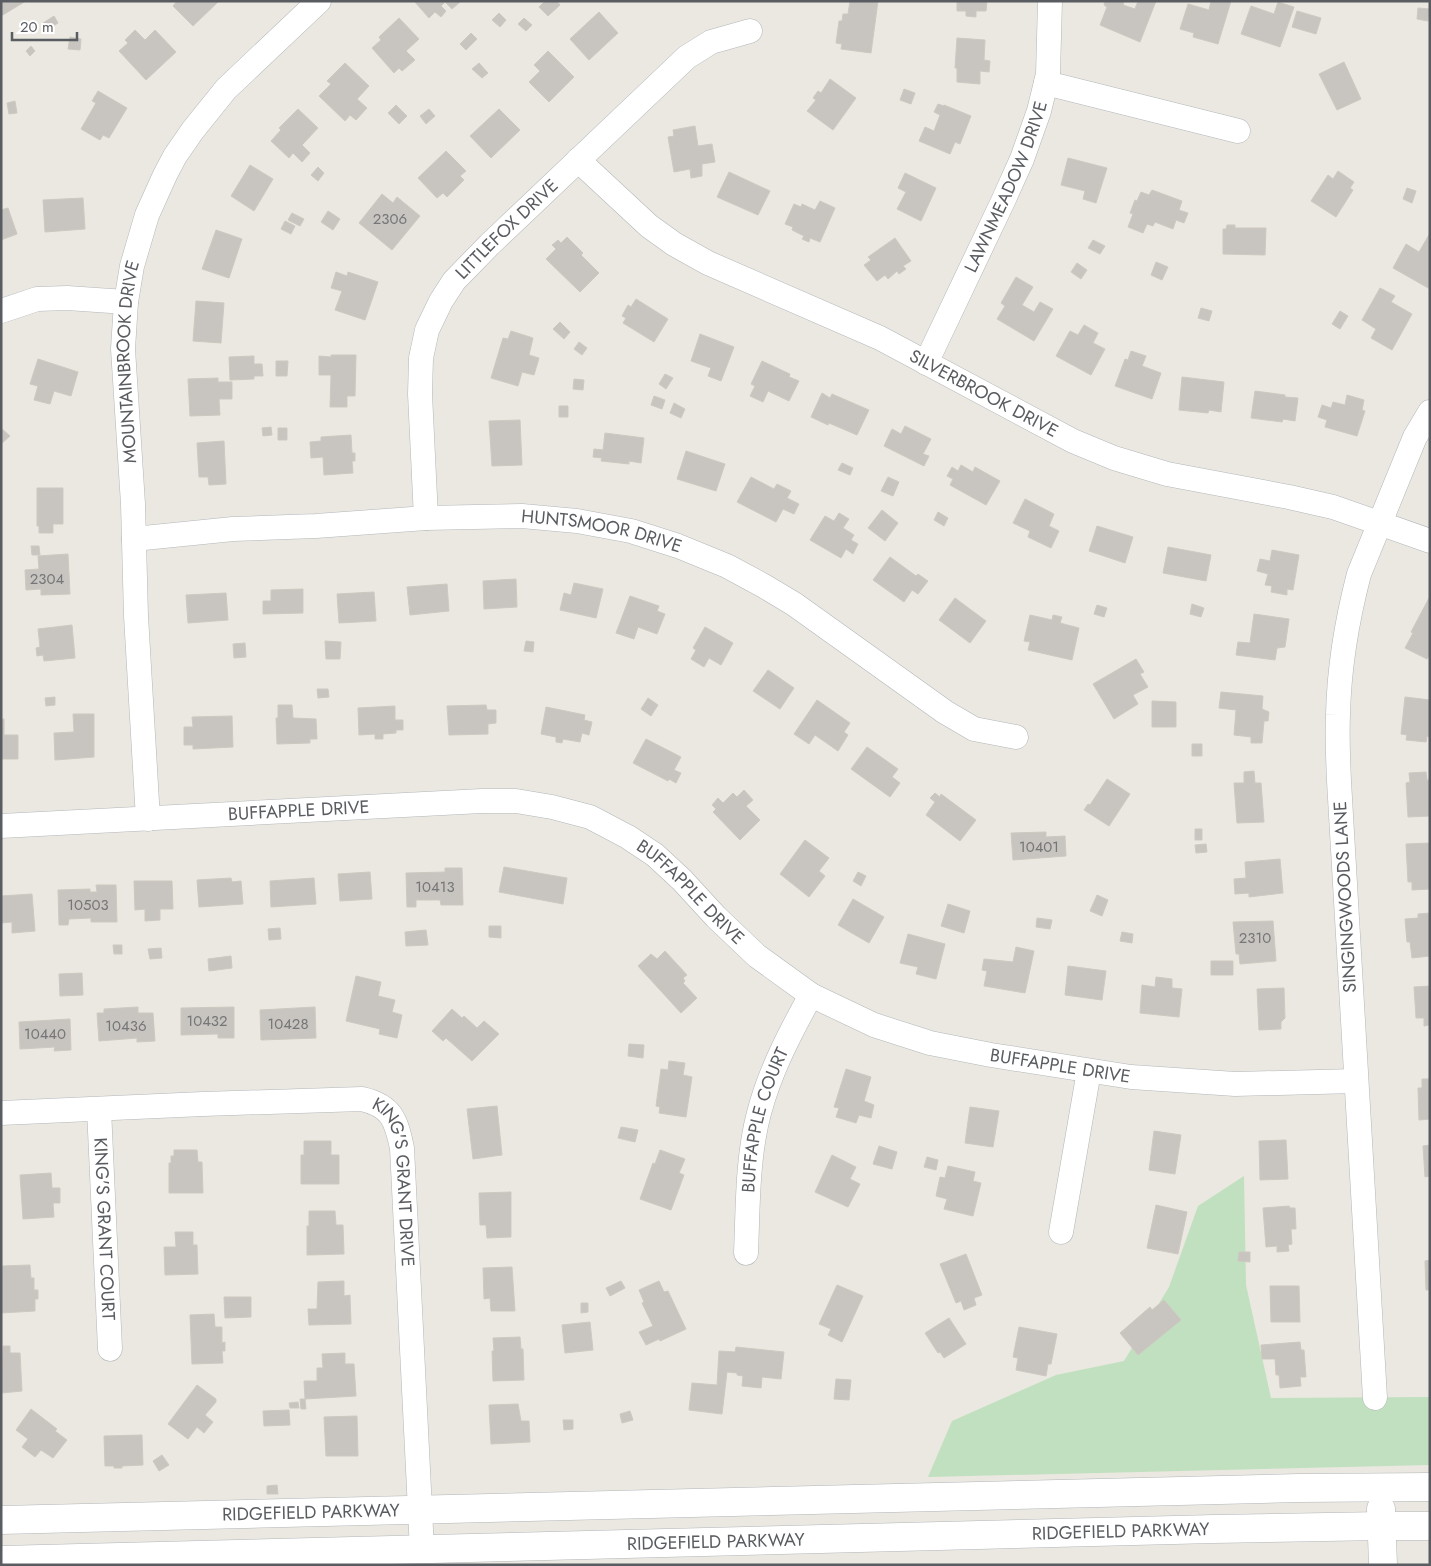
<svg xmlns="http://www.w3.org/2000/svg" width="1431" height="1566" font-family="Jost,sans-serif">
	<style>
		.green { fill: #c0e0bf }
		.building { fill: #c8c4c0; stroke: #cec9c0 }
		.lines { fill: none; stroke-linecap: round; stroke-linejoin: round }
		.street-casing { stroke: #b3b6ba; stroke-width: 25 }
		.secondary-casing { stroke: #b2b5ba; stroke-width: 29 }
		.street { stroke: #fff; stroke-width: 24 }
		.secondary { stroke: #fff; stroke-width: 28 }
		.labels { text-anchor: middle; dominant-baseline: central; stroke-width: 4; stroke-linejoin: round; paint-order: stroke }
		.number-label { font-size: 15px; fill: #757678 }
		.street-label { font-size: 18px; fill: #595c60; stroke: #fff }
	</style>
	<rect width="100%" height="100%" fill="#eae8e0"/>
	<path class="green" d="M1244 1176 1246 1285 1271 1398 1430 1397V1465L928 1477 952 1421 1056 1375 1124 1361 1169 1287 1198 1206Z"/>
	<path class="building" d="M1 1H26L1 16Z
		M177 1H219L193 26 173 6Z
		M414 1H460V2L452 9 445 2 441 6 446 11 441 17 435 12 429 18Z
		M545 1H557L560 5 548 16 539 7Z
		M850 1H878L871 53 841 49 842 44 836 43 839 21H842L843 14H848Z
		M957 1H987L986 11H976V17L966 16V11H957Z
		M1105 1H1124L1123 5 1135 9 1138 1H1156L1140 42 1100 25 1107 7 1104 5Z
		M1211 1H1231L1218 44 1193 37 1194 33 1180 29 1188 4 1209 10Z
		M1278 2 1294 7 1280 47 1241 34 1251 6 1274 14Z
		M1418 8 1429 9 1428 21 1417 19Z
		M1297 11 1321 18 1316 34 1292 27Z
		M599 12 618 33 589 60 570 39Z
		M499 13 506 20 500 27 492 20Z
		M54 16 58 23 47 30 43 23Z
		M399 18 419 39 406 51 415 60 402 71 399 68 394 73 372 48 381 40 379 37Z
		M524 18 532 25 526 31 518 24Z
		M135 30 145 40 155 30 176 52 146 80 119 51 128 43 125 40Z
		M471 33 477 39 466 50 460 44Z
		M70 37 81 39 80 50 68 49Z
		M957 38 985 40 984 60 990 61 989 72 980 71V84L957 82V68H955Z
		M31 46 35 51 30 56 26 51Z
		M548 51 574 77 549 102 529 82 540 71 534 65Z
		M1344 62 1361 99 1337 110 1319 74Z
		M345 63 369 86 357 99 367 108 356 120 350 115 345 121 319 96 331 84 327 81Z
		M479 63 488 73 482 78 472 69Z
		M830 79 856 98 833 130 807 111 816 100 813 98 818 91 821 93Z
		M904 89 915 93 911 104 900 100Z
		M98 91 127 108 109 138 103 135 100 140 81 129 96 103 92 101Z
		M15 101 17 113 9 114 7 103Z
		M938 104 944 106V105L971 116 960 144 955 142 950 154 919 141 925 127 934 131 940 115 934 112Z
		M396 105 407 116 399 124 388 113Z
		M298 109 318 128 302 145 310 153 302 162 293 153 289 158 271 141 281 130 279 128Z
		M429 109 435 116 426 124 420 116Z
		M499 109 520 130 491 158 470 136Z
		M695 126 698 146 712 144 715 162 702 164V176L691 178 690 169 674 172 668 137 674 136 673 130Z
		M446 151 466 171 460 176 464 180 447 197 443 193 437 198 418 178Z
		M1068 158 1107 168 1096 203 1083 199 1085 191 1061 185Z
		M250 165 273 179 254 211 231 196Z
		M318 167 324 173 318 181 311 175Z
		M1338 171 1354 182 1350 188 1353 190 1336 217 1311 201 1328 175 1333 179Z
		M729 172 770 191 758 215 717 197Z
		M905 173 936 188 921 221 897 209 906 192 898 188Z
		M1407 188 1416 191 1412 203 1403 199Z
		M1152 190 1182 201 1179 210 1188 213 1184 223 1176 220 1173 229 1155 222 1153 226 1147 224 1143 233 1128 227 1133 214 1130 213 1135 200 1137 201 1141 192 1149 195Z
		M382 194 393 203 397 197 420 216 392 250 359 223Z
		M83 198 85 229 45 232 43 200Z
		M820 201 835 208 820 242 810 238 809 242 802 239 804 236 792 230 793 227 785 224 794 204 801 207 802 204 815 210Z
		M8 208 17 234 1 240V210Z
		M328 211 340 219 333 230 321 222Z
		M292 213 304 219 300 226 288 220Z
		M285 221 295 226 291 234 281 229Z
		M1227 225H1235V228H1266L1265 255 1223 254V229H1226Z
		M216 230 242 239 229 278 202 269Z
		M1430 233V289L1393 268 1406 244 1419 252Z
		M567 237 583 253 581 255 599 273 580 292 546 259 556 249 552 245 558 240 561 243Z
		M895 238 911 261 903 266 906 269 899 274 897 271 888 279 885 275 877 281 864 265 871 260 868 257Z
		M1093 240 1105 246 1100 254 1088 248Z
		M1156 262 1168 267 1162 280 1151 275Z
		M1077 263 1087 270 1081 279 1071 272Z
		M336 272 347 276 348 272 378 282 365 320 335 310 342 291 331 288Z
		M1016 277 1033 287 1022 305 1034 312 1040 302 1053 309 1034 341 997 319 1005 306 1001 303Z
		M1380 288 1395 296 1391 302 1412 314 1392 350 1371 338 1376 329 1362 320Z
		M636 299 668 319 654 342 623 323 626 318 622 316 628 305 631 307Z
		M196 301 224 303 221 343 193 341Z
		M1201 308 1212 311 1209 321 1198 318Z
		M1340 311 1348 316 1340 329 1332 324Z
		M560 322 570 332 564 339 553 329Z
		M1084 325 1098 333 1093 343 1105 349 1091 375 1056 356 1070 331 1078 335Z
		M511 331 533 338 529 355 539 358 534 375 522 372 518 386 491 378 503 338 508 339Z
		M700 334 734 347 721 381 708 376 711 368 691 361Z
		M579 342 587 348 582 355 574 349Z
		M1131 351 1146 356 1142 366 1161 373 1152 399 1115 386 1125 359 1128 360Z
		M331 355H356L355 396H347V407H330L331 375H319V356L331 357Z
		M254 356V364H262L263 376H254V379L230 380 229 357Z
		M38 359 78 372 71 396 54 391 50 404 34 400 38 386 30 384Z
		M276 361H288L287 376H276Z
		M762 361 790 374 789 377 799 381 789 401 768 391 763 402 750 396 755 386 751 384Z
		M665 374 673 378 666 389 659 384Z
		M1182 377 1224 382 1221 412 1209 410 1208 413 1179 410Z
		M218 378V382H232V399H219L220 415 190 416 188 379Z
		M574 379 584 380 583 390 573 389Z
		M1255 391 1285 395V397L1298 398 1295 421 1283 419 1282 422 1251 418Z
		M822 393 830 398 832 394 869 410 857 435 829 423 828 425 811 417Z
		M1347 395 1364 400 1362 410 1365 411 1357 436 1325 427 1327 420 1318 417 1322 405 1331 408 1333 402 1345 405Z
		M654 396 665 400 662 409 651 405Z
		M674 403 685 409 681 418 670 413Z
		M559 406H568V417H559Z
		M520 420 522 465 492 466 489 421Z
		M905 426 931 439 923 454 929 456 924 466 884 446 892 429 901 434Z
		M271 427 272 435 263 436 262 428Z
		M1 428 10 436 1 444Z
		M278 428H287V440H278Z
		M605 433 644 438 641 463 629 461V464L601 461 602 458 593 457 594 449 603 450Z
		M351 435 352 453H355V461H352L353 473 324 475 323 457 311 458 310 442 321 441V437Z
		M224 441 226 484 209 485 208 477H199L197 443Z
		M686 451 725 464 716 491 677 479Z
		M842 463 853 468 850 475 838 470Z
		M961 465 973 472 975 467 1000 481 986 505 950 485 953 479 947 476 952 467 958 471Z
		M751 477 774 489 777 484 791 491 787 498 799 504 794 514 783 509 776 522 737 502Z
		M888 477 899 482 893 496 881 491Z
		M37 488H63V524H53V533H39V526H37Z
		M1025 499 1054 514 1049 526 1059 531 1051 548 1028 537 1030 531 1013 523Z
		M882 510 898 523 885 541 868 528Z
		M938 512 948 518 944 526 934 520Z
		M839 513 849 519 843 528 854 535 851 540 858 544 853 554 846 549 841 558 810 540 825 516 834 521Z
		M1097 526 1133 537 1125 563 1089 551Z
		M31 546H39L40 555H32Z
		M1168 547 1211 555 1206 581 1163 573Z
		M1272 550 1299 555 1293 590 1287 589V595L1271 592 1272 586 1265 585 1268 574 1257 571 1260 559 1270 561Z
		M68 554 70 594 41 595V589L26 590 25 570 39 569 38 556Z
		M890 557 916 576 918 574 928 581 918 594 912 590 904 602 873 580Z
		M516 579 517 607 484 609 483 581Z
		M574 583 603 589 596 618 560 610 564 593 571 595Z
		M447 584 449 611 410 615 407 587Z
		M303 589V613L263 614V601H271V590Z
		M374 592 376 621 339 623 337 594Z
		M226 593 228 620 188 623 186 595Z
		M630 596 659 606 657 611 665 614 657 634 638 627 634 639 616 633Z
		M955 598 986 621 970 643 939 620Z
		M1429 598 1430 654 1427 659 1405 648 1413 633 1411 632Z
		M1192 604 1204 608 1201 617 1190 614Z
		M1097 605 1107 608 1104 617 1094 614Z
		M1254 614 1289 619 1285 647 1277 648 1275 660 1236 655 1238 642 1250 643Z
		M1030 615 1052 620 1053 615 1062 617 1060 623 1079 628 1072 660 1028 650 1030 642 1024 641Z
		M72 625 75 658 44 661 43 655 37 656 36 648 40 647 38 629Z
		M705 627 733 643 721 665 709 658 704 667 691 659 696 650 693 648Z
		M325 641 341 642 340 659H326Z
		M526 641 534 642 533 652 524 651Z
		M245 643 246 657 234 658 233 644Z
		M1136 659 1144 672 1140 674 1148 687 1133 695 1138 704 1114 719 1093 684Z
		M768 670 794 688 780 709 753 691Z
		M317 689H328L329 697 318 698Z
		M1221 692 1263 696 1262 709 1269 712 1268 721H1264L1262 743H1251V737L1234 735 1236 710 1219 708Z
		M55 697V705L46 706 45 698Z
		M1405 697 1430 700V737L1427 736 1426 742 1406 740 1407 735 1401 734Z
		M648 698 658 705 651 716 641 709Z
		M817 700 850 723 844 732 848 735 838 751 815 735 809 744 794 734Z
		M1152 701 1176 702V727H1152Z
		M278 705H292L293 718 316 719 317 739H310V743L277 744 276 718H278Z
		M486 705 487 710H496V723L488 724V734L449 735 447 706Z
		M395 706V720H403V730H396V733L383 734V739H375V734L359 735 358 708Z
		M546 707 585 715 584 720 592 722 589 735 582 733 580 742 563 739 562 743 556 742V737L541 734Z
		M73 714H94V757L55 760 54 733 74 732Z
		M232 716 233 747 193 749V745H184V727H193L192 717Z
		M1 719H4V735H18V759H1Z
		M646 739 681 757 674 770 681 773 676 783 669 779 668 781 633 763Z
		M1192 744H1202V756H1192Z
		M867 747 898 769 892 777 900 783 890 797 851 769Z
		M1254 771 1255 783H1261L1264 822 1237 823 1234 783H1244V772Z
		M1426 772 1427 780H1430V816L1408 817 1406 783 1410 782 1409 773Z
		M1107 779 1130 794 1109 826 1084 810 1088 804 1090 805Z
		M744 790 753 800 746 806 760 820 740 840 713 812 716 809 712 805 718 798 723 803 733 793 737 797Z
		M935 793 940 797 941 794 976 820 960 841 926 815 935 802 930 798Z
		M1195 829H1202V840H1195Z
		M1046 832V837L1065 836 1066 856 1013 860 1011 833Z
		M805 840 829 858 819 871 825 876 809 897 780 874Z
		M1430 843V889L1412 890V882H1408L1406 844Z
		M1206 844 1207 852 1196 853 1195 845Z
		M1280 859 1283 893 1249 897V893L1235 894 1234 879 1246 878 1245 862Z
		M504 867 567 878 563 904 499 892Z
		M445 868H462L463 905H441L440 900H416V907H407L406 873 445 872Z
		M370 872 372 899 340 901 338 874Z
		M858 872 866 876 861 886 853 881Z
		M231 878 232 882 241 881 243 904 199 907 197 880Z
		M314 878 316 904 271 907 270 881Z
		M134 881H172L173 909H160V920L145 921V909L135 910Z
		M96 885H116L117 922H91V918L69 919 68 925H59L58 890 90 889V892H97Z
		M32 894 35 931 12 933V922L1 923V896Z
		M1097 895 1108 900 1102 916 1090 911Z
		M853 899 884 917 869 943 838 925Z
		M948 904 970 911 964 933 941 926Z
		M1430 913V956L1412 958 1410 942H1407L1405 919 1418 918V914Z
		M1037 918 1052 920 1050 929 1036 927Z
		M1273 921 1276 961 1240 964 1239 954H1236L1233 922Z
		M489 926H501V938L489 937Z
		M280 928 281 939 269 940 268 929Z
		M426 930 428 945 406 946 405 932Z
		M1122 932 1133 934 1132 943 1120 941Z
		M908 934 945 944 936 979 916 974 918 967 900 963Z
		M113 945H122V954H114Z
		M1016 947 1034 951 1025 993 984 986 987 971 982 970 984 959 1013 962Z
		M161 948 162 958 150 959 148 949Z
		M665 951 687 975 683 978 685 981 683 983 697 998 681 1013 638 966 651 954 657 959Z
		M231 956 232 968 209 971 208 959Z
		M1211 961H1233V975H1211Z
		M1068 966 1106 971 1102 1000 1065 995Z
		M82 973 83 995 60 996 59 974Z
		M356 976 381 982 378 996 395 1000 392 1012 402 1015 397 1038 379 1034 380 1029 346 1021Z
		M1156 977 1172 979V988L1182 989 1179 1017 1140 1013 1142 985 1155 987Z
		M1430 986V1025L1424 1026V1018H1416L1414 987Z
		M1284 988 1285 1018 1281 1022V1029L1259 1030 1257 989Z
		M138 1007V1013H153L155 1041 137 1042V1038L99 1041 97 1013H104V1009Z
		M234 1007V1038H218V1034L181 1035V1008Z
		M315 1007 316 1038 261 1040 260 1010Z
		M452 1009 462 1018 464 1016 477 1028 484 1021 499 1034 472 1061 446 1038 443 1041 432 1031Z
		M70 1019 71 1050 54 1051 55 1047 20 1049 19 1022Z
		M629 1044 644 1045 643 1058 628 1056Z
		M669 1061 685 1063 683 1075 692 1077 686 1117 659 1113 660 1107 656 1106 661 1069 668 1070Z
		M846 1069 871 1077 864 1101 874 1105 871 1118 859 1115 856 1123 836 1117 839 1108 834 1107Z
		M1422 1079H1430V1119L1419 1120 1418 1088H1422Z
		M497 1106 502 1155 473 1159 467 1109Z
		M970 1107 999 1111 993 1147 965 1143Z
		M621 1127 638 1130 635 1142 618 1138Z
		M1154 1131 1181 1135 1175 1174 1149 1170Z
		M1286 1140 1288 1179 1260 1180 1259 1141Z
		M304 1141H331V1155H339V1184H301V1155H304Z
		M1430 1145V1176L1425 1177 1423 1146Z
		M879 1146 897 1152 892 1169 873 1164Z
		M174 1150H197L198 1162H202L203 1193H169V1163H171V1156H174Z
		M660 1150 685 1159 679 1173 684 1175 671 1210 640 1199 653 1163 655 1164Z
		M832 1155 856 1167 850 1179 860 1184 848 1207 815 1192Z
		M927 1157 938 1160 936 1170 924 1167Z
		M948 1166 975 1172 973 1181 981 1183 973 1216 944 1209 947 1199 936 1196 940 1177 945 1178Z
		M51 1173 52 1188H60V1203H53L54 1217 23 1219 20 1175Z
		M511 1192V1237L487 1238 486 1225H480L479 1193Z
		M1156 1205 1187 1212 1178 1254 1147 1248Z
		M1289 1206 1290 1208H1295L1296 1229H1291L1292 1244 1288 1245 1289 1251 1277 1252V1246L1266 1247 1263 1208Z
		M309 1211H335L336 1225H343L344 1254 307 1255V1226H309Z
		M175 1232H193V1245H197L198 1274 165 1275 164 1247H176Z
		M1239 1252H1250V1262L1238 1261Z
		M966 1254 982 1295 974 1298 976 1305 964 1310 961 1301 956 1303 940 1264Z
		M1430 1260V1290H1426L1425 1261Z
		M30 1265 31 1278H34V1290H38V1299H35V1311L1 1313 2 1266Z
		M512 1267 515 1311H491L490 1298 484 1299 483 1268Z
		M344 1281V1296L350 1295 351 1324 309 1325 308 1309H317L318 1282Z
		M621 1281 625 1288 610 1296 606 1288Z
		M659 1281 664 1292 668 1291 686 1329 660 1341 659 1339 646 1345 639 1332 653 1326 642 1303 644 1302 639 1290Z
		M837 1285 863 1296 842 1342 828 1335 831 1329 819 1324Z
		M1270 1286H1299L1300 1322H1271Z
		M224 1297H251V1317L225 1318Z
		M1164 1300 1181 1320 1138 1355 1120 1333 1150 1307 1152 1310Z
		M581 1303H588V1312L581 1313Z
		M214 1314 215 1327H222V1343L225 1342V1351H222L223 1363 192 1364 190 1315Z
		M949 1318 966 1344 944 1358 940 1352 938 1353 925 1333Z
		M590 1322 593 1350 565 1353 562 1325Z
		M1019 1327 1057 1334 1051 1364H1048L1046 1376 1016 1370 1018 1358 1013 1357Z
		M520 1337 521 1349H523L524 1380 493 1381 492 1351H494L493 1338Z
		M1300 1342 1301 1350H1304L1306 1377H1300L1301 1386 1280 1388 1279 1375H1276L1275 1359H1262L1261 1345Z
		M3 1346H10V1353H20L22 1391 1 1393Z
		M736 1347 784 1352 781 1379 762 1377 761 1388 742 1386 743 1376 737 1375V1373L727 1372 722 1414 689 1410 692 1383 717 1385 719 1351 735 1352Z
		M345 1353V1364H354L356 1396 305 1399 306 1409H301L300 1399H305L304 1381H317V1368H323L322 1354Z
		M836 1379 851 1380 849 1400 834 1399Z
		M197 1385 216 1399V1402L205 1415 213 1422 204 1433 197 1427 188 1439 168 1424Z
		M298 1402 299 1408H290L289 1403Z
		M518 1404 521 1421H529L530 1442 491 1444 489 1405Z
		M31 1409 57 1429 55 1431 67 1440 53 1458 41 1450 35 1457 22 1447 28 1439 16 1430Z
		M289 1410 290 1425 264 1426 263 1411Z
		M630 1411 633 1420 622 1423 620 1414Z
		M357 1416 358 1456H326L324 1417Z
		M563 1420H573V1429L564 1430Z
		M142 1435 143 1465 122 1466V1468H114V1466H105L104 1436Z
		M162 1455 169 1465 159 1471 153 1461Z
		M277 1485 278 1494H267V1486Z"/>
	<g class="lines">
		<defs>
			<g id="street">
				<path d="M1046 83 1238 131"/>
				<path id="s1" d="M578 160 649 226 674 244 708 263 880 338 1073 441 1114 458 1167 474 1289 497 1333 507 1430 541"/>
				<path d="M1 311 37 299 67 298 126 302"/>
				<path id="s2" d="M926 363 1004 199 1022 159 1039 111 1048 74 1050 1"/>
				<path id="s3" d="M426 518 420 394 421 358 427 330 441 301 454 281 489 245 687 57 711 42 750 31"/>
				<path id="s4" d="M134 539 233 529 316 526 426 518 522 516 577 521 631 531 678 546 727 566 764 586 794 604 945 712 974 729 1016 737"/>
				<path id="s5" d="M148 819 136 616 133 504 123 349 126 302 132 266 147 215 165 175 175 156 193 130 226 89 319 1"/>
				<path id="s6" d="M1 826 482 801H516L552 807 590 817 628 837 655 855 682 880 716 917 757 956 811 995 874 1025 930 1043 991 1055 1131 1077 1235 1084 1356 1081"/>
				<path id="s7" d="M99 1109 110 1349"/>
				<path id="s8" d="M1 1113 203 1104 362 1099C392 1106 396 1120 402 1148L422 1550"/>
				<path d="M1061 1232 1089 1071"/>
				<path id="s9" d="M746 1253C748 1207 747 1158 759 1113 770 1071 790 1033 811 995"/>
				<path d="M1375 1398 1339 781C1338 759 1337 737 1338 715 1339 668 1347 620 1359 574L1415 437 1430 412"/>
			</g>
			<g id="secondary">
				<path d="M1381 1509 1383 1565"/>
				<path id="s10" d="M1 1520 1299 1488 1430 1487"/>
				<path id="s11" d="M1 1560 1214 1529 1382 1526H1430"/>
			</g>
		</defs>
		<use href="#street" class="street-casing"/>
		<use href="#secondary" class="secondary-casing"/>
		<use href="#street" class="street"/>
		<use href="#secondary" class="secondary"/>
	</g>
	<g class="labels">
		<g class="number-label">
			<text x="390" y="219">2306</text>
			<text x="47" y="579">2304</text>
			<text x="1039" y="847">10401</text>
			<text x="435" y="887">10413</text>
			<text x="88" y="905">10503</text>
			<text x="1255" y="938">2310</text>
			<text x="207" y="1021">10432</text>
			<text x="288" y="1024">10428</text>
			<text x="126" y="1026">10436</text>
			<text x="45" y="1034">10440</text>
		</g>
		<g class="street-label">
			<text stroke="none"><textPath href="#s2" startOffset="194">LAWNMEADOW DRIVE</textPath></text>
			<text stroke="none"><textPath href="#s3" startOffset="319">LITTLEFOX DRIVE</textPath></text>
			<text stroke="none"><textPath href="#s5" startOffset="458">MOUNTAINBROOK DRIVE</textPath></text>
			<text stroke="none"><textPath href="#s1" startOffset="472">SILVERBROOK DRIVE</textPath></text>
			<text stroke="none"><textPath href="#s4" startOffset="470">HUNTSMOOR DRIVE</textPath></text>
			<text stroke="none"><textPath href="#s6" startOffset="298">BUFFAPPLE DRIVE</textPath></text>
			<text stroke="none"><textPath href="#s6" startOffset="718">BUFFAPPLE DRIVE</textPath></text>
			<text transform="translate(1345 897) rotate(-93)">SINGINGWOODS LANE</text>
			<text stroke="none"><textPath href="#s6" startOffset="1138">BUFFAPPLE DRIVE</textPath></text>
			<text stroke="none"><textPath href="#s9" startOffset="135">BUFFAPPLE COURT</textPath></text>
			<text stroke="none"><textPath href="#s8" startOffset="461">KING'S GRANT DRIVE</textPath></text>
			<text stroke="none"><textPath href="#s7" startOffset="120">KING'S GRANT COURT</textPath></text>
			<text stroke="none"><textPath href="#s10" startOffset="310">RIDGEFIELD PARKWAY</textPath></text>
			<text stroke="none"><textPath href="#s11" startOffset="1120">RIDGEFIELD PARKWAY</textPath></text>
			<text stroke="none"><textPath href="#s11" startOffset="715">RIDGEFIELD PARKWAY</textPath></text>
		</g>
	</g>
	<rect width="1431" height="1566" fill="none" stroke="#595c60" stroke-width="5"/>
	<path d="M12 32v8h65v-8" fill="none" stroke="#595c60" stroke-width="2.5"/>
	<text x="20" y="32" font-size="15" fill="#595c60" stroke="#ffffff" stroke-width="4" paint-order="stroke">20 m</text>
</svg>
